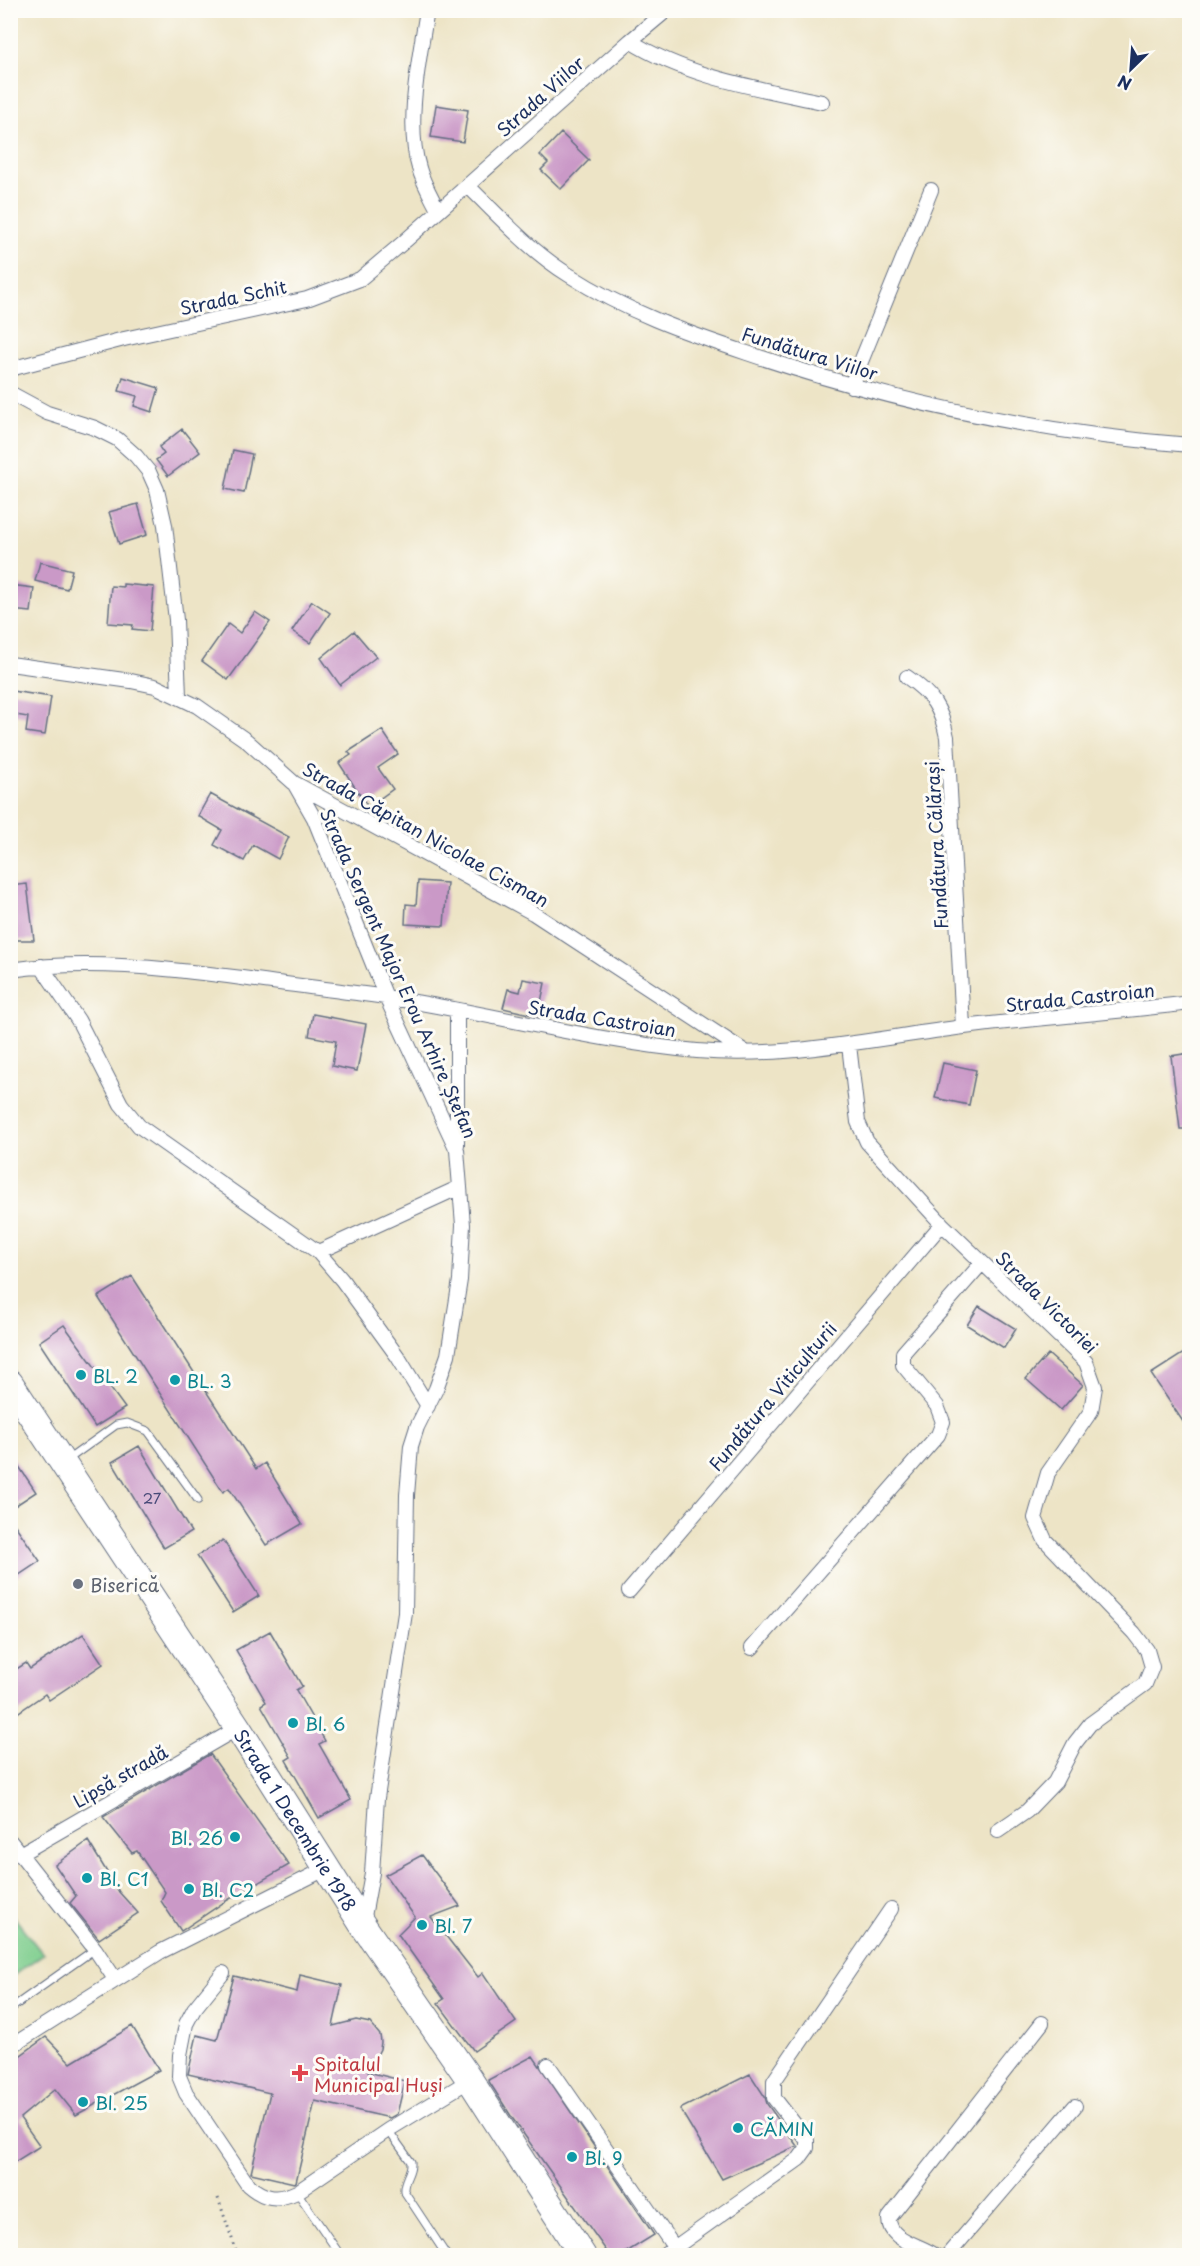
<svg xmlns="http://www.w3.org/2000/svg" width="1200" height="2266" font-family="'Playpen Sans',sans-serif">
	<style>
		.green { fill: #7fce8e; stroke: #4d7e76; stroke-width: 1.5 }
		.building { fill: #ca99c7 }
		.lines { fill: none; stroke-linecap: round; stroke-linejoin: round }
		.lane-casing { stroke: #646e82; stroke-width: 9 }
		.street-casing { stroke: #646e82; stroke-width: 16 }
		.highway-casing { stroke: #646e82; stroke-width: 28 }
		.path { stroke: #646e82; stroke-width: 3; stroke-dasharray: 1.5 4.5; stroke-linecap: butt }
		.lane { stroke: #fff; stroke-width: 7 }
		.street { stroke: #fff; stroke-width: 14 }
		.highway { stroke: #fff; stroke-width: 26 }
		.culture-dot { fill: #0f9aa8; stroke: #fdfcf7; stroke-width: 2 }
		.worship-dot { fill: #6b7280; stroke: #fdfcf7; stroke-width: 2 }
		.health-dot { fill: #e0444e; stroke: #fdfcf7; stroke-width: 2 }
		.labels { text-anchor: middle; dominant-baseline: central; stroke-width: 6; stroke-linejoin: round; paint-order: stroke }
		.number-label { font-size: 15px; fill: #474a78 }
		.street-label { font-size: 18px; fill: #1b2f5e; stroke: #fdfcf7 }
		.culture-label { font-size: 18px; fill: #0d838f; stroke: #fdfcf7; text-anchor: start }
		.worship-label { font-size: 18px; fill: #5b616d; stroke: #fdfcf7; text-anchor: start }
		.health-label { font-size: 18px; fill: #be3a42; stroke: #fdfcf7; text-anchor: start }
	</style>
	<rect width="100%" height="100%" fill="#fdfcf7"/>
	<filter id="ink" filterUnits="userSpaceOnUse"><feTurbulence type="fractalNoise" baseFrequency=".0167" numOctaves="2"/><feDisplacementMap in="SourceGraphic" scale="12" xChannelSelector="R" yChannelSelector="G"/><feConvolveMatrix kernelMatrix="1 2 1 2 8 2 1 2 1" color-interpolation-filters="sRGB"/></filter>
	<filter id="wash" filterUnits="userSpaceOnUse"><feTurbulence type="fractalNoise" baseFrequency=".008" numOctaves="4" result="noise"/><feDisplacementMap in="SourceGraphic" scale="24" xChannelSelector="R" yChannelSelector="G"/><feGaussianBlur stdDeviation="1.35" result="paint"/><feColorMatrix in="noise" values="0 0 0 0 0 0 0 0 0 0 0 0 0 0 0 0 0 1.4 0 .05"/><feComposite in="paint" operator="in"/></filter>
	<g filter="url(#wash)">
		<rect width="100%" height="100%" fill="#ede4c6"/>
		<path class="green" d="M10 1912 43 1954 11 1977H10Z"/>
		<g id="blocks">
			<path class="building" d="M436 105 468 110 463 142 431 137Z
				M561 133 589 160 561 189 541 170 548 163 540 155Z
				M123 377 159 388 152 412 134 406 137 396 119 391Z
				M182 429 200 452 168 476 156 460 164 454 159 447Z
				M233 450 252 454 244 493 225 489Z
				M138 504 147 535 119 544 109 512Z
				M40 562 72 570 67 589 35 581Z
				M123 584 154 587 150 631 132 629 133 625 108 623 111 586 123 587Z
				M10 585 34 588 31 612 10 610Z
				M312 601 330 613 310 643 292 631Z
				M255 612 270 622 228 680 202 661 228 624 240 633Z
				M354 631 376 657 340 685 321 658Z
				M12 691 51 697 45 735 26 732 28 717 10 714Z
				M382 730 398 754 378 768 393 789 368 807 339 763 351 755 348 752Z
				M210 794 289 837 278 859 253 845 244 861 214 845 222 830 198 816Z
				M418 881 447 883 444 926 405 924 406 904 416 905Z
				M27 884 34 940H10V886Z
				M523 979 545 983 538 1016 503 1008 508 989 520 992Z
				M313 1014 366 1024 357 1071 332 1066 336 1041 309 1036Z
				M1190 1053V1129H1180L1171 1056Z
				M943 1063 976 1070 969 1105 935 1098Z
				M132 1276 256 1469 265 1463 302 1524 266 1545 229 1488 223 1492 98 1297Z
				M979 1306 1016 1329 1004 1348 967 1325Z
				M64 1325 125 1408 95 1427 39 1342Z
				M1190 1349V1432L1151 1374Z
				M1048 1354 1083 1385 1061 1410 1026 1379Z
				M139 1446 191 1532 164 1548 112 1462Z
				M10 1453 36 1492 10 1509Z
				M10 1518 40 1561 10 1581Z
				M223 1540 259 1596 233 1612 197 1556Z
				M270 1631 302 1686 296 1690 325 1741 319 1744 351 1800 319 1818 286 1760 291 1757 261 1705 266 1702 236 1650Z
				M83 1634 103 1664 49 1700 45 1694 10 1718V1673L26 1663 30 1669Z
				M210 1754 289 1865 226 1901 181 1931 161 1901 165 1892 137 1851 132 1853 103 1817Z
				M88 1841 119 1892 138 1913 99 1939 70 1903 76 1896 55 1865Z
				M422 1855 460 1906 431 1917 478 1977 483 1973 516 2022 474 2051 438 2003 444 1999 398 1934 415 1917 385 1875Z
				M300 1975 342 1985 333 2026 356 2020 370 2023 380 2035 381 2042 380 2049 368 2072 405 2081 397 2114 390 2118 315 2101 296 2182 294 2183 251 2173 270 2093 188 2074 197 2035 217 2040 234 1976 297 1992Z
				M132 2026 159 2070 76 2115 55 2089 20 2118 40 2146 10 2165V2063L46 2037 71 2063Z
				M533 2056 654 2235 620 2256H610L513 2119 488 2080Z
				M750 2074 765 2097 767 2104 797 2146 722 2179 680 2109Z"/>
		</g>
	</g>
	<g filter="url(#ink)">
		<use href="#blocks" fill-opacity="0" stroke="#646e82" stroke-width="1.5"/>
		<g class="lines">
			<defs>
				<path id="lane" d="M66 1461 116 1425 127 1423 148 1431 198 1500
					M10 2009 95 1949
					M388 2130 411 2162C412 2173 403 2180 404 2191L447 2256
					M297 2192 341 2256"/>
				<path id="street" d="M427 10C420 56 405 123 419 168 423 183 431 196 438 210
					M630 41C687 77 757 88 822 102
					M467 185C499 216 530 251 569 275 625 311 684 332 747 353 888 401 1040 433 1190 445
					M10 369 124 339 307 299 360 279 405 241 630 41 667 10
					M851 386 931 190
					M10 393 47 413 95 428 117 439 136 456 149 472 157 490 165 525 176 620 179 696
					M10 664 131 681 155 686 197 706 247 741 294 783 533 913 744 1051
					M907 677C932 694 941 708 947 737L963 1027
					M294 783 314 818 386 997 457 1150 463 1225 460 1280 448 1355 436 1389 417 1427 411 1446 407 1495 405 1613 377 1798 372 1873 363 1922
					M41 966 78 1020 121 1104 139 1126 318 1252 342 1280 398 1357 428 1406
					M10 970C88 959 165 968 242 978 290 985 337 990 385 997 489 1013 591 1041 697 1051 787 1059 875 1038 964 1027 1039 1018 1114 1012 1190 1003
					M849 1045 858 1122 867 1142 942 1224 1086 1362 1095 1387 1091 1411 1048 1473 1035 1518 1045 1540 1134 1633 1147 1650 1152 1667 1145 1684 1090 1724 1075 1743 1055 1782 1027 1811 998 1831
					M457 1145V1011
					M318 1252 460 1187
					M629 1591 942 1224
					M752 1648 938 1435 943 1422 937 1406 903 1365V1353L982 1263
					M10 1841 95 1949 115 1979
					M20 1854 238 1728
					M223 1973 194 2009 186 2024 180 2055 179 2076 186 2093 248 2185C264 2199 277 2201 297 2192L388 2130 470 2080
					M10 2047 160 1952 327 1868
					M548 2065 674 2247
					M663 2256 799 2159 807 2148V2140L774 2098V2081L891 1909
					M936 2256C920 2244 888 2241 889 2218L1042 2023
					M947 2256 1075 2106"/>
				<g id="highway">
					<path id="s1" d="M10 1383 238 1728 362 1924 470 2080 583 2256"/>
				</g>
			</defs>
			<use href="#lane" class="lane-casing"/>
			<use href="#street" class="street-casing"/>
			<use href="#highway" class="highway-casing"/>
			<path class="path" d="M218 2198 238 2256"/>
			<use href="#lane" class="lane"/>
			<use href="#street" class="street"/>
			<use href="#highway" class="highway"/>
		</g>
	</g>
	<g class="culture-dot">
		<circle cx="81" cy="1375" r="6"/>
		<circle cx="175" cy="1380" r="6"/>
		<circle cx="293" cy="1723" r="6"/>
		<circle cx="235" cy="1837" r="6"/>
		<circle cx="87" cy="1878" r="6"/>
		<circle cx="189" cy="1889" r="6"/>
		<circle cx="422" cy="1925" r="6"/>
		<circle cx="83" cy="2102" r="6"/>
		<circle cx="738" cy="2128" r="6"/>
		<circle cx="572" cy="2157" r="6"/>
	</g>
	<circle class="worship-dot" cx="78" cy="1584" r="6"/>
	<path class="health-dot" d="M297 2064h6v6h6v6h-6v6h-6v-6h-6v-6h6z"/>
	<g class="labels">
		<g class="number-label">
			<text x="152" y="1497">27</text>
		</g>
		<g class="street-label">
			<text transform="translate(540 96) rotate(-42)">Strada Viilor</text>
			<text transform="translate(233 297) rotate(-12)">Strada Schit</text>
			<text transform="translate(810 353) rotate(17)">Fundătura Viilor</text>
			<text transform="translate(426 834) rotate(29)">Strada Căpitan Nicolae Cisman</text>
			<text transform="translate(936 845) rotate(-93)">Fundătura Călărași</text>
			<text transform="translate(399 973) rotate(66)">Strada Sergent Major Erou Arhire Ștefan</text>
			<text transform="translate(1080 997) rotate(-6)">Strada Castroian</text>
			<text transform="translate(602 1018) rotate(9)">Strada Castroian</text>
			<text transform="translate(1047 1302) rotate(45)">Strada Victoriei</text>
			<text transform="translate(772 1396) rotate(-50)">Fundătura Viticulturii</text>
			<text transform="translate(120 1776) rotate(-30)">Lipsă stradă</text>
			<text stroke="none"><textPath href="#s1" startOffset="522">Strada 1 Decembrie 1918</textPath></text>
		</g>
		<g class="culture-label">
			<text x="93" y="1375">BL. 2</text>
			<text x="187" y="1380">BL. 3</text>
			<text x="305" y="1723">Bl. 6</text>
			<text x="223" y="1837" text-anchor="end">Bl. 26</text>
			<text x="99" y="1878">Bl. C1</text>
			<text x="201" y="1889">Bl. C2</text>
			<text x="434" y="1925">Bl. 7</text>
			<text x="95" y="2102">Bl. 25</text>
			<text x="750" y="2128">CĂMIN</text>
			<text x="584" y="2157">Bl. 9</text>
		</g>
		<g class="worship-label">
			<text x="90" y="1584">Biserică</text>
		</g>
		<g class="health-label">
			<text x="314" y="2063">Spitalul<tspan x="314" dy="21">Municipal Huși</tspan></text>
		</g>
	</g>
	<rect width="1200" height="2266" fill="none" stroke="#fdfcf7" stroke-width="36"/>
	<g transform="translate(1131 69) rotate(205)" stroke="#fdfcf7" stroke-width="4.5" paint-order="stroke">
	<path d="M0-4.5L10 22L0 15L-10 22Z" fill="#1b2f5e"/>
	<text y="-9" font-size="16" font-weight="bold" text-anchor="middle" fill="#1b2f5e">N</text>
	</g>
</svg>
